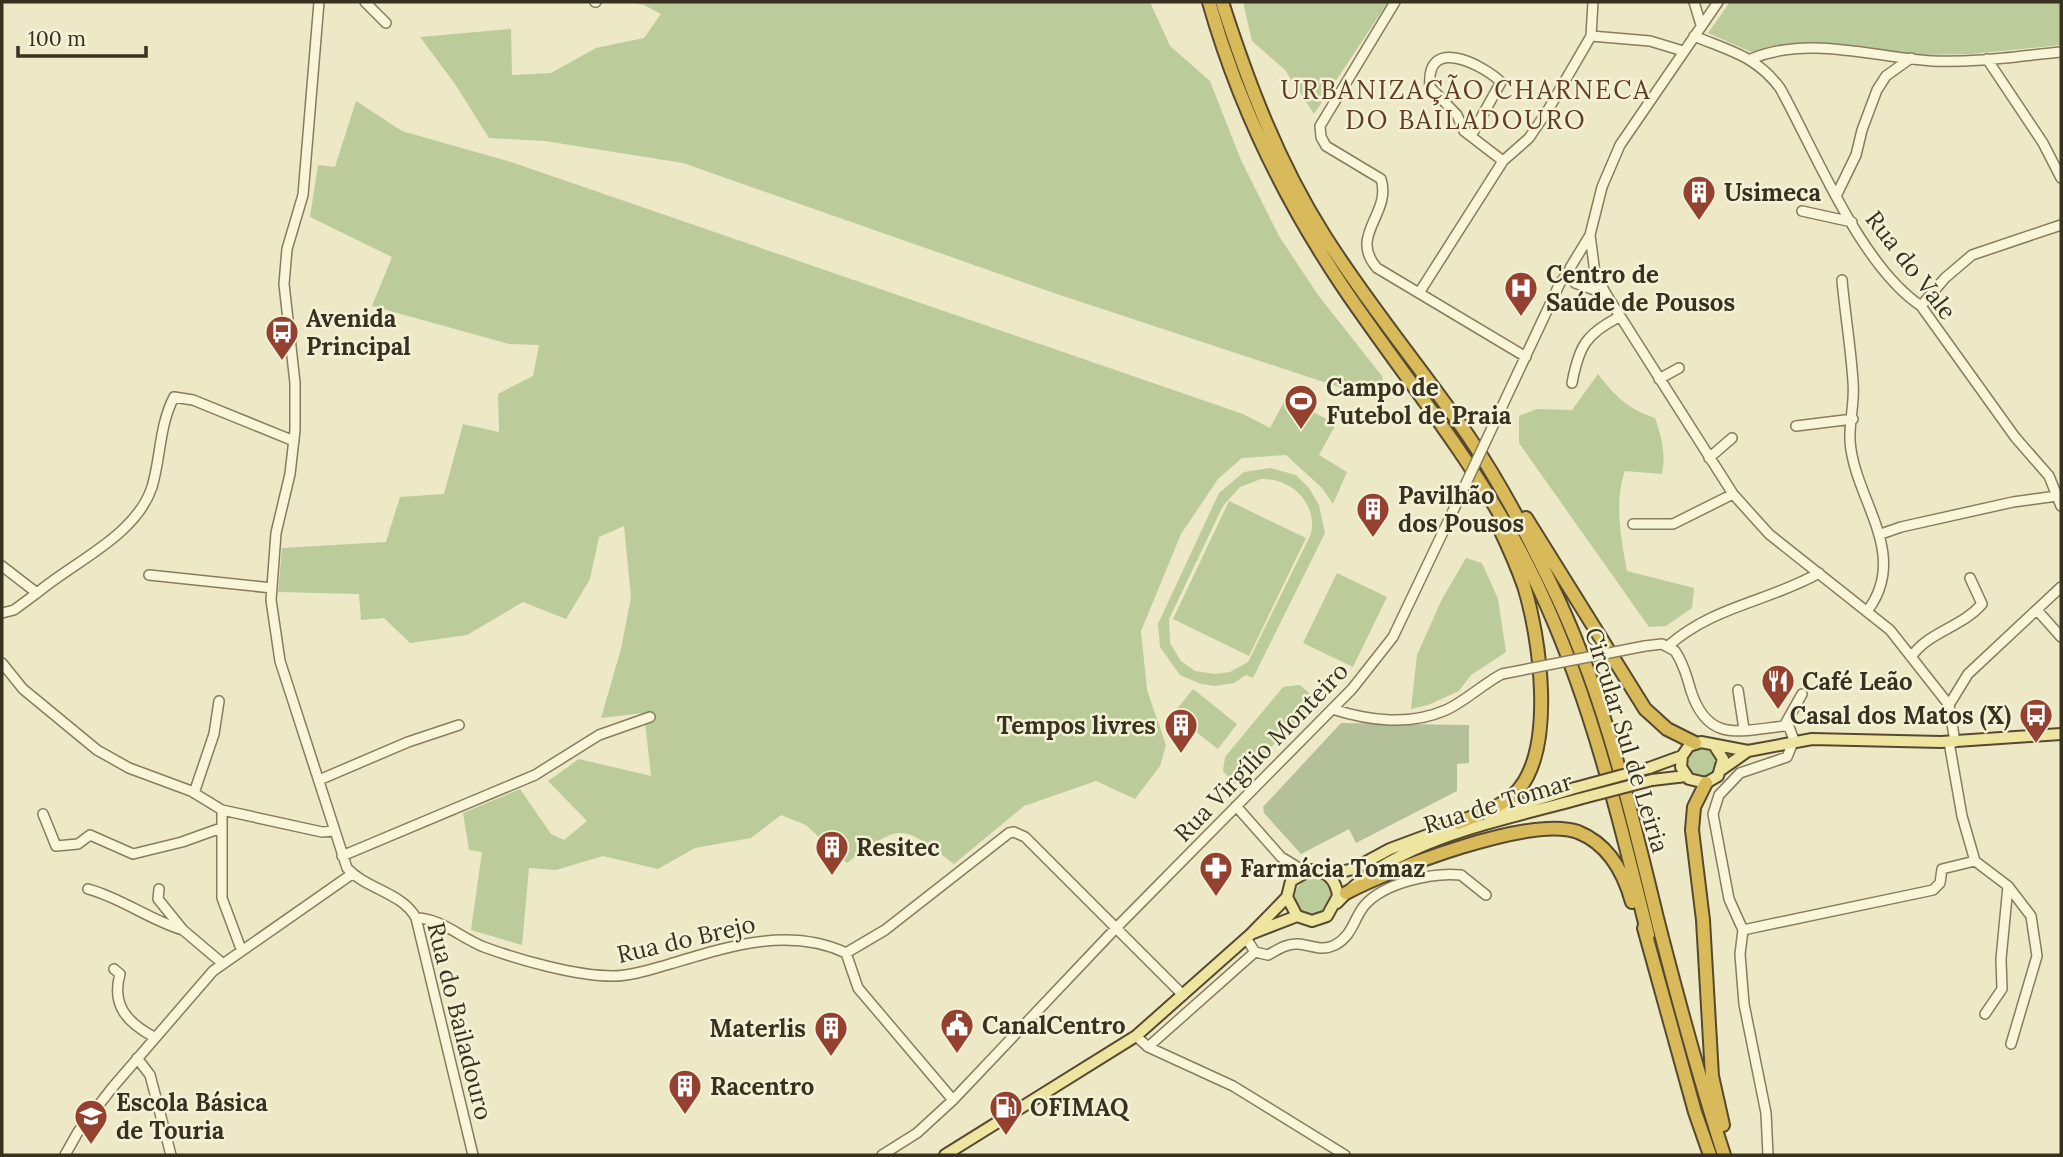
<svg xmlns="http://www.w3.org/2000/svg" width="2063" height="1157" font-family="Lora,serif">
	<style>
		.green { fill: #bbcb9a; fill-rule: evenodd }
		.cemetery { fill: #b4c099 }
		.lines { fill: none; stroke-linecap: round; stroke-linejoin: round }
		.minor-casing { stroke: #887c5c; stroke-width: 12 }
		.major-casing { stroke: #564930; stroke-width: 14 }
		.highway-casing { stroke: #564930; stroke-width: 16 }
		.minor { stroke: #f8f5d9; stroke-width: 9 }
		.major { stroke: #eee5a0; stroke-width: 10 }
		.highway { stroke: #d8ba5b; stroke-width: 12 }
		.minor-bridge-casing { stroke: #887c5c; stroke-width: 12; stroke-linecap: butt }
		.major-bridge-casing { stroke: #564930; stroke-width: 14; stroke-linecap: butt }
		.minor-bridge { stroke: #f8f5d9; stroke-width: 9 }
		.major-bridge { stroke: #eee5a0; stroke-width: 10 }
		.labels { text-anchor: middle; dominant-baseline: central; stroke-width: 5; stroke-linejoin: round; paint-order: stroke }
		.poi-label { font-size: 24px; font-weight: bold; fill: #383120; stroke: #f4f2d6; text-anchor: start }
		.street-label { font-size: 24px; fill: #383120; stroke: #f4f2d6 }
		.neighbourhood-label { font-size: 26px; letter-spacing: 2px; fill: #633c21; stroke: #f4f2d6 }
	</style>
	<rect width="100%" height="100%" fill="#ede9c6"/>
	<path class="green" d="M628 2H1150L1170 46 1210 81 1241 160 1279 236 1318 295 1382 376 1387 403 1054 293 683 163 545 141 489 138 455 84 420 37 511 29 512 75 551 73 596 48 644 38 661 14 644 5Z
		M1243 2H1388L1314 114 1285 70 1252 41Z
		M1730 2H2061V45L1972 54 1920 55 1816 45H1780L1751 52 1708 33Z
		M356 101 402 131 514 163 1243 414 1270 428 1286 398 1336 424 1319 455 1347 472 1333 504 1322 488 1286 455 1242 458 1218 479 1181 534 1141 631 1147 690 1166 745 1160 766 1135 799 1096 781 1024 806 954 864C901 824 902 822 847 863L806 825 781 815 751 838 695 848 658 869 603 856 556 870 529 868 522 945 471 930 482 852 469 850 463 813 520 789 551 834 564 840 587 821 548 781 579 759 651 776 644 713 601 718 621 649 631 597 624 526 599 537 590 579 566 619 523 602 467 635 410 643 384 618 361 620 359 594 278 592 282 548 386 542 400 497 444 494 463 424 499 432 498 394 533 376 539 345 509 344 372 306 392 257 310 217 318 165 335 167Z
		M1598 374C1615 396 1628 409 1655 418 1662 438 1666 454 1662 474L1625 471C1614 502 1621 539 1627 571L1694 588 1692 608 1666 626 1649 627 1519 443V416L1537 409 1572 410Z
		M1270 468 1296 475 1309 488 1319 505 1325 533 1253 678 1246 675 1234 683 1215 686 1201 684 1180 675 1160 647 1158 624 1219 493 1244 472ZM1261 479C1291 478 1318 503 1311 534L1248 662 1230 672 1215 674 1195 671 1181 661 1170 643 1169 619 1223 506 1240 487Z
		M1229 501 1306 538 1249 656 1173 619Z
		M1466 558 1482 563 1498 599 1506 652 1471 675 1459 691 1428 705 1411 709 1417 655 1442 599Z
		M1337 573 1387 597 1353 667 1303 643Z
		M1300 685 1309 693 1310 708 1235 784 1223 771 1225 757 1283 687Z
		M1193 689 1237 724 1218 749 1173 714Z
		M1688 763a14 14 0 1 1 28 0a14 14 0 1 1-28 0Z
		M1295 897a19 19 0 1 1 38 0a19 19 0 1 1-38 0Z"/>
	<path class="cemetery" d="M1341 723 1469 725V763L1457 764V791L1356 843 1349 829 1301 854 1264 813 1263 807Z"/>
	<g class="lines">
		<defs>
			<path id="minor" d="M319 2 303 195 287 249 284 284 295 383V430L290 474 276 533 271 600 280 661 347 868C366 889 403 893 416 918L473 1155
				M365 2 386 23
				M595 2H596
				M1395 2 1320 126 1321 137 1326 146 1381 179C1392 214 1348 235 1377 268L1526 357
				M1593 2 1591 36 1650 41 1683 51
				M1694 2 1701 25
				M1694 36C1730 51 1756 56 1780 88 1816 153 1860 265 1921 306L2015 437 2049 476 2061 506
				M1751 59C1808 35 1873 57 1932 61 1975 63 2019 56 2061 52
				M1987 59 2043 143 2061 178
				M1471 136 1501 82C1482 64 1425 35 1430 87L1457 115 1464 131 1503 161
				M1837 194 1856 155 1862 130 1877 90 1886 76 1911 58
				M1802 211 1852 222
				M1590 235 1595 273 1606 294 1733 494 1769 534 1890 630 1949 705 1955 742
				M1842 280C1845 314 1851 348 1853 382 1855 402 1849 421 1850 441 1854 499 1910 553 1868 610
				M1419 293 1503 161 1529 138 1548 110 1591 36
				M1606 294 1575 283 1570 277V268L1590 235 1602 187 1620 145 1718 2
				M1921 306 1945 278 1972 255 2061 225
				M1659 379 1679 368
				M1572 383C1579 346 1586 334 1619 317
				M1499 413 1560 283 1569 271
				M1796 426 1853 419
				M1709 458 1732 438
				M1633 524H1673L1733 494
				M1881 534 1901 527 2013 502 2057 496
				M2 566 37 593C73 562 136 536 152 487 161 457 159 426 174 397L193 400 294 441
				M149 575 272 588
				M2037 610 2061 637
				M2 613 14 610 37 593
				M1645 646 1662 644 1675 651C1683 663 1687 677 1691 691 1708 743 1739 731 1784 726L1789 727 1794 740 1787 757 1740 773 1719 795 1713 814 1729 899 1743 930 1740 954 1744 1004 1766 1113 1768 1155
				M1668 646C1715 605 1768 602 1819 573
				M1911 657C1929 631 1961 628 1982 604L1970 578
				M2 663 23 689 97 750 129 768 191 791 222 810V898L241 949
				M1738 690 1744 729
				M1949 705 1968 674 2061 587
				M1332 709C1370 721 1409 726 1446 710 1464 702 1483 684 1502 674
				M1784 726 1802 694
				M1949 742 1962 816 1975 861 2008 886 2001 959 2002 989 1985 1014
				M319 780 408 742 459 725
				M194 793 214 734 219 701
				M1236 806 1281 857 1304 871
				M222 810 322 832 334 831
				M43 814 56 846 78 844 90 835 133 854 182 842 221 828
				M342 856 535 775 599 735 650 717
				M2008 886 2031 916 2037 956 2011 1044
				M88 889C122 898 149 920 183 930
				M159 889 158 899 183 930 222 963
				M416 918C441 918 461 938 484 947 519 960 576 976 613 976 632 976 652 969 670 964 727 947 788 926 846 953
				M1743 930 1933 890 1940 883 1942 869 1975 861
				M1255 952 1268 955C1277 950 1287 943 1298 944 1312 945 1321 952 1335 945 1353 935 1353 920 1364 906 1383 883 1433 872 1461 875L1486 895
				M114 969 120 974C111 1006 128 1023 154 1037
				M1136 1036 1148 1047 1233 1086 1345 1155
				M1148 1047 1255 952 1246 938
				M137 1058 150 1075 171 1155
				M953 1100 858 988 846 953 885 930 1009 833 1014 832 1025 837 1183 995
				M65 1155 78 1132 112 1088 213 971 352 874
				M882 1155 917 1133 953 1100 1116 928 1352 689 1393 637 1453 511"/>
			<path id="major" d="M1714 745 1723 759 1718 776 1706 783 1689 779 1681 767 1682 756 1689 746 1701 742 1748 751 1812 739 1941 742 2061 734
				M1649 768 1682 756
				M1721 770 1748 751
				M1652 780 1686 776
				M1488 815 1575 788
				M1328 875 1353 869 1390 849 1465 821
				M1337 903C1392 840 1501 821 1579 799
				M1253 933 1297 916 1312 921 1327 916 1338 896C1336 880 1327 870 1310 870L1291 881 1287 897 1297 916
				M945 1155 1136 1036 1251 934 1287 897"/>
			<path id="highway" d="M1209 2C1238 104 1284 199 1343 287 1397 367 1460 443 1507 527 1580 653 1613 794 1648 935
				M1222 2C1248 83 1278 162 1324 235 1368 305 1422 369 1469 437 1500 483 1526 532 1550 582 1603 689 1630 807 1658 922 1678 1000 1699 1078 1724 1155
				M1526 518 1645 709 1667 729 1695 743
				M1706 783 1694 807 1692 830 1703 920 1712 1076 1723 1125
				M1458 823C1479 814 1504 807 1519 789 1555 745 1540 638 1524 586 1517 566 1508 546 1499 527
				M1346 893C1391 869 1530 815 1578 832 1608 844 1624 873 1632 902
				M1644 928 1695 1112 1710 1155"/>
		</defs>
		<use href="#minor" class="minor-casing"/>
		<use href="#major" class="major-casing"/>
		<use href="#highway" class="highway-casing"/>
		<use href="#minor" class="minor"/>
		<use href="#major" class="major"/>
		<use href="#highway" class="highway"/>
		<defs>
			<path id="minor-bridge" d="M1453 511 1499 413
				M1502 674 1645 646"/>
			<path id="major-bridge" d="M1575 788 1649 768
				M1579 799 1652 780"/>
		</defs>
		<use href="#minor-bridge" class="minor-bridge-casing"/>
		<use href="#major-bridge" class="major-bridge-casing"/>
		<use href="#minor-bridge" class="minor-bridge"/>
		<use href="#major-bridge" class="major-bridge"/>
	</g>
	<defs>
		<symbol id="building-pin" viewBox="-11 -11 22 30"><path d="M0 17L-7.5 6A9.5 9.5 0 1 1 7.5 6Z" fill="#94422f" stroke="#f4f2d6"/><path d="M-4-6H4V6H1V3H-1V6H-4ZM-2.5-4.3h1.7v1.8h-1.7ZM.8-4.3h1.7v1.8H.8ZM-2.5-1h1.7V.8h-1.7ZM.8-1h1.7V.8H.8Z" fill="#fff"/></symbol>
		<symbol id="hospital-pin" viewBox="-11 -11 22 30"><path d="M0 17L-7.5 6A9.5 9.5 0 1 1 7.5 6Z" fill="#94422f" stroke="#f4f2d6"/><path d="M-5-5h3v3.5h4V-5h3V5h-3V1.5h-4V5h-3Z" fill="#fff"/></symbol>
		<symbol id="bus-pin" viewBox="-11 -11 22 30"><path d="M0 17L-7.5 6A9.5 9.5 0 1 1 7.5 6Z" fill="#94422f" stroke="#f4f2d6"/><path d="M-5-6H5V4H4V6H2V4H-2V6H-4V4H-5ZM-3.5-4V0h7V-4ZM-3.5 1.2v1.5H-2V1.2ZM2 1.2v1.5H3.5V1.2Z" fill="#fff"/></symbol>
		<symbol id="stadium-pin" viewBox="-11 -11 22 30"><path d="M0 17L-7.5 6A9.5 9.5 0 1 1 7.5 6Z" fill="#94422f" stroke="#f4f2d6"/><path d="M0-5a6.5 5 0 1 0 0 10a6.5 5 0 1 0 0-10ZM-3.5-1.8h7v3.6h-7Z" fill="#fff"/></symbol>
		<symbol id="restaurant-pin" viewBox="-11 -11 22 30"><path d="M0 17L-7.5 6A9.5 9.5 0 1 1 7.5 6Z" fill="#94422f" stroke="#f4f2d6"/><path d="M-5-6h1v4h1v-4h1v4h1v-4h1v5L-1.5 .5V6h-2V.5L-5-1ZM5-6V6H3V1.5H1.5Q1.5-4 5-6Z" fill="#fff"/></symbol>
		<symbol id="pharmacy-pin" viewBox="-11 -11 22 30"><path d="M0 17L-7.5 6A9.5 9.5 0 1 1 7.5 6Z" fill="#94422f" stroke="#f4f2d6"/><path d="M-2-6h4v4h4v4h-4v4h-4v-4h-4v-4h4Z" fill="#fff"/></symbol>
		<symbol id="civic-pin" viewBox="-11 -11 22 30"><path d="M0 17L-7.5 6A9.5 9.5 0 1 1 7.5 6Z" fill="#94422f" stroke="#f4f2d6"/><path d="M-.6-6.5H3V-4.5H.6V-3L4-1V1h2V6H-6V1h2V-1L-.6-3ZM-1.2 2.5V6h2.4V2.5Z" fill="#fff"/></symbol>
		<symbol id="fuel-pin" viewBox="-11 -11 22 30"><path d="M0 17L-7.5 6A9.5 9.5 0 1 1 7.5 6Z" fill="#94422f" stroke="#f4f2d6"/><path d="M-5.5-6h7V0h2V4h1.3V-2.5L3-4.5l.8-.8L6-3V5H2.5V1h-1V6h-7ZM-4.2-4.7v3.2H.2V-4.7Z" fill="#fff"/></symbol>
		<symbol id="school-pin" viewBox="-11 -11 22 30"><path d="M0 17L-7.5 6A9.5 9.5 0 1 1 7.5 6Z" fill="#94422f" stroke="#f4f2d6"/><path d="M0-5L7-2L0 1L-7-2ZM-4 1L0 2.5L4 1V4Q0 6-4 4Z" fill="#fff"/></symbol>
	</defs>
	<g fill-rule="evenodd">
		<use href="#building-pin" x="1680" y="173" width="38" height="52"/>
		<use href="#hospital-pin" x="1502" y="269" width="38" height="52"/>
		<use href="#bus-pin" x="263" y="313" width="38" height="52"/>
		<use href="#stadium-pin" x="1282" y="382" width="38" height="52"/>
		<use href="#building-pin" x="1354" y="490" width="38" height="52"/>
		<use href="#restaurant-pin" x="1759" y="662" width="38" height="52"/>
		<use href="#bus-pin" x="2017" y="696" width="38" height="52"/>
		<use href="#building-pin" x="1162" y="706" width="38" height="52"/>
		<use href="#building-pin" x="813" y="828" width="38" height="52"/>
		<use href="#pharmacy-pin" x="1197" y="849" width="38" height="52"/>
		<use href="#civic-pin" x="938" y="1006" width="38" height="52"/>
		<use href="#building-pin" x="812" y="1009" width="38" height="52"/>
		<use href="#building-pin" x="666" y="1067" width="38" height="52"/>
		<use href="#fuel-pin" x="987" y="1088" width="38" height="52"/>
		<use href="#school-pin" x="72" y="1097" width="38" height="52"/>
	</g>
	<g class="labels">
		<g class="poi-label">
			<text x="1724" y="192">Usimeca</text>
			<text x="1546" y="274">Centro de<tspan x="1546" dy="28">Saúde de Pousos</tspan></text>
			<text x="306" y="318">Avenida<tspan x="306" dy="28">Principal</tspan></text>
			<text x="1326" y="387">Campo de<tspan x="1326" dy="28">Futebol de Praia</tspan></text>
			<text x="1398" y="495">Pavilhão<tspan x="1398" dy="28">dos Pousos</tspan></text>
			<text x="1802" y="681">Café Leão</text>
			<text x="2011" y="715" text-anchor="end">Casal dos Matos (X)</text>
			<text x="1156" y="725" text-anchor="end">Tempos livres</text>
			<text x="856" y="847">Resitec</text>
			<text x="1240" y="868">Farmácia Tomaz</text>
			<text x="982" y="1025">CanalCentro</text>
			<text x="806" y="1028" text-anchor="end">Materlis</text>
			<text x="710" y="1086">Racentro</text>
			<text x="116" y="1102">Escola Básica<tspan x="116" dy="28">de Touria</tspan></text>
			<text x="1030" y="1107">OFIMAQ</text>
		</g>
		<g class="street-label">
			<text transform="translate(1911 265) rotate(52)">Rua do Vale</text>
			<text transform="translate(1627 740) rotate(73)">Circular Sul de Leiria</text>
			<text transform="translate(1261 752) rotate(-46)">Rua Virgílio Monteiro</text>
			<text transform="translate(1498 803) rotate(-17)">Rua de Tomar</text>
			<text transform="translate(686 939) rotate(-13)">Rua do Brejo</text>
			<text transform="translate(460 1021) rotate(76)">Rua do Bailadouro</text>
		</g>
		<g class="neighbourhood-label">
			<text x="1466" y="89">URBANIZAÇÃO CHARNECA<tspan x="1466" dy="30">DO BAILADOURO</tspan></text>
		</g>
	</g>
	<rect width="2063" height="1157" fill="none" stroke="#383120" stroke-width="7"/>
	<path d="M18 46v10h128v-10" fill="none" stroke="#383120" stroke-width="3.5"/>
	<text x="28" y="46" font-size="21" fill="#383120" stroke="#f4f2d6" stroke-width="5" paint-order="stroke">100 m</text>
</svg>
